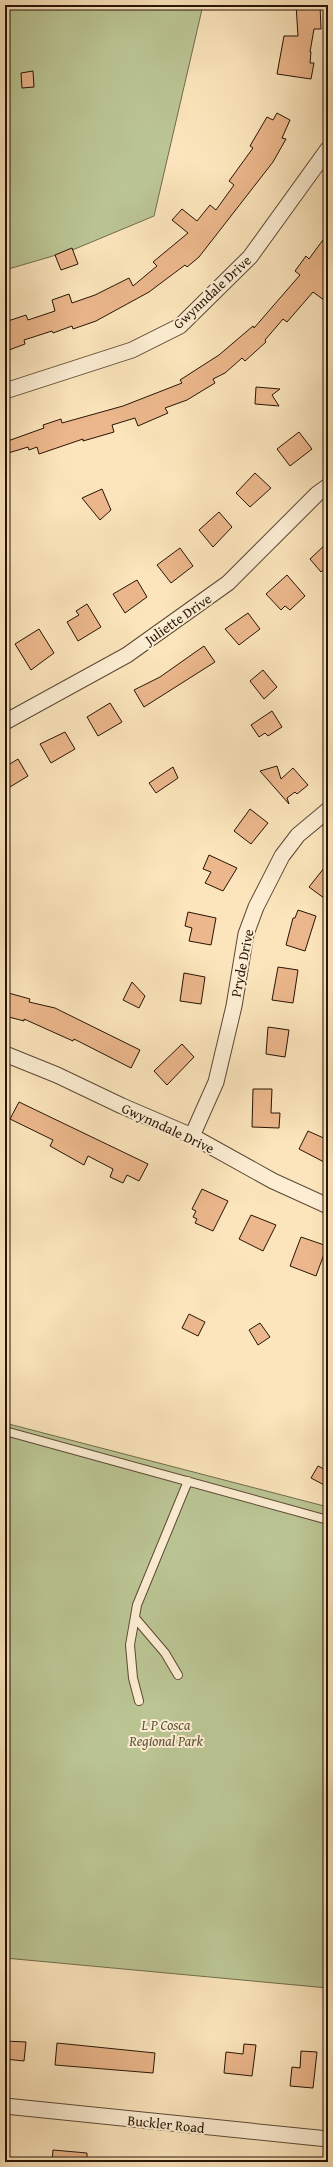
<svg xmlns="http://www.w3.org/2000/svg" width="333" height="2167" font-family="'Gentium Book Plus',serif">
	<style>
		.green { fill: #bbc594; stroke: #716c4d }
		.building { fill: #ecb78c; stroke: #271406 }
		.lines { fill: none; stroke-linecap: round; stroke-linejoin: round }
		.lane-casing { stroke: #5c4834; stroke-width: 10 }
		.street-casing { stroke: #5c4834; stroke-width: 17 }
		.lane { stroke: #fdeed3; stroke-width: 8 }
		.street { stroke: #fdeed3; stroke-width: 15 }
		.labels { text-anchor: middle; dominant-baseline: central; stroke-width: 4; stroke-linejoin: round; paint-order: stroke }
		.street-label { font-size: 14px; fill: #271406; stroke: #fdeed3 }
		.park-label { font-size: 14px; font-style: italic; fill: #5b5238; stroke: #fdeed3 }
	</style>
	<rect width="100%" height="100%" fill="#fce5bc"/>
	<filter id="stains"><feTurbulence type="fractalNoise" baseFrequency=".005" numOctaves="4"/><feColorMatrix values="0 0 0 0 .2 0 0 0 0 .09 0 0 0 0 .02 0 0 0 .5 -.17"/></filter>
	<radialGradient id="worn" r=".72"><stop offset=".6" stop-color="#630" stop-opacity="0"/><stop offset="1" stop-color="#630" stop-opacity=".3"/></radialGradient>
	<path class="green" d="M5 5H203L154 216 70 251 5 270Z
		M5 1423 328 1507V1988L5 1958Z"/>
	<path class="building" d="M296 5H320L321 29H314L310 52H311L310 63H314L311 79 277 74 284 36H298Z
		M33 71 34 87 22 88 21 73Z
		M277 113 290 120 282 138 286 139 273 162 199 257 187 267 185 265 149 292 96 321 73 329 72 326 53 333 52 331 24 340 25 344 9 350 7 346 5 347V322L26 315 28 320 55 311 52 300 69 294 72 303 95 295 129 278 133 286 157 266 153 262 188 233 172 220 182 209 197 221 210 205 216 210 234 185 229 181 253 148 250 146 267 117 273 120Z
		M328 233V303L313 292 287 322 283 319 265 340 266 342 245 361 242 358 225 373 213 379 215 383 187 400 165 408 168 413 138 426 135 418 112 425 114 432 83 441V439L39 454 37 447 29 450 28 447 5 454V442L44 428 43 425 61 419 62 423 123 406 182 383 180 380 219 355 253 326 254 328 300 275 295 271 306 256 309 259Z
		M72 248 78 264 61 270 55 255Z
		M256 387 280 389 272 395 279 406 255 404Z
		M299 432 312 449 290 466 277 449Z
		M255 473 271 488 250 507 236 493Z
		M102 489 111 510 100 520 82 498Z
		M219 512 232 527 213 547 199 530Z
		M328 542V565L321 572 310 559Z
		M180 548 193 566 171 583 157 565Z
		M287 575 305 596 290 610 285 606 281 610 266 594Z
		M137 580 147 597 125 613 113 594Z
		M87 604 101 627 78 641 67 622 79 615 76 611Z
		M248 613 260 629 239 645 225 629Z
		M39 629 54 653 31 670 15 644Z
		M204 646 215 662 144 707 134 690 160 677Z
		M263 670 277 687 264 699 250 681Z
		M110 703 122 722 98 736 87 717Z
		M272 711 282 727 268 736 265 733 259 737 251 725Z
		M65 732 75 749 51 763 40 744Z
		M18 759 28 776 5 790V767Z
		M277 766 281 779 293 768 308 785 297 794 295 792 287 798 289 804 260 771Z
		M173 767 178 778 156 793 149 783Z
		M250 809 268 823 251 844 234 831Z
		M209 855 237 868 223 891 205 883 211 872 203 869Z
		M328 863V901L309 887Z
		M298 910 316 916 305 951 286 945 293 918H295Z
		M188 912 216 918 211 945 189 941 192 928 185 926Z
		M278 967 298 970 293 1003 272 1000Z
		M184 973 205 977 201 1004 180 1001Z
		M132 982 145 996 139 1008 123 1000Z
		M5 992 30 999 29 1002 55 1008 140 1050 131 1068 74 1039 73 1041 24 1019V1021L5 1016Z
		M268 1027 289 1030 285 1057 266 1054Z
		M182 1044 194 1057 167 1085 154 1071Z
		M253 1089H272L271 1113H280L279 1128 252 1127Z
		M19 1102 148 1164 139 1181 127 1175 123 1183 110 1177 113 1169 88 1156 84 1165 50 1146 53 1140 10 1119Z
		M308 1131 328 1140V1153L324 1162 299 1149Z
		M202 1189 228 1201 213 1231 195 1223 197 1219 193 1217 196 1211 192 1209Z
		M251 1215 276 1225 263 1251 239 1239Z
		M301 1237 327 1246 316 1276 290 1266Z
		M189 1314 205 1322 198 1336 182 1328Z
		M260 1323 270 1337 258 1345 249 1330Z
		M318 1466 328 1471V1487L311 1478Z
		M5 2041 26 2042 24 2061 5 2059Z
		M57 2043 155 2053 153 2073 55 2065Z
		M244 2044 256 2045 252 2076 224 2073 226 2052 243 2054Z
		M301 2051 317 2052 313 2088 290 2086 292 2067 300 2068Z
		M53 2150 87 2153V2162H52Z"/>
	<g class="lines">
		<defs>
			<path id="lane" d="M5 1431 328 1520
				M136 1619 165 1653 178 1675
				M139 1701 133 1678 130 1645 137 1605 188 1481"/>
			<path id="street" d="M5 391 132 350 180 326 250 257 328 149
				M5 722 127 655 228 583 317 494 328 486
				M5 1054 57 1075 122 1106 192 1136 273 1181 328 1206
				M192 1136 216 1082 234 1006 246 934 256 907 282 856 298 835 328 810
				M5 2106 328 2139"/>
		</defs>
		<use href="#lane" class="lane-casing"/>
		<use href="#street" class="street-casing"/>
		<use href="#lane" class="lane"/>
		<use href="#street" class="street"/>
	</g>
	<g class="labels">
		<g class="street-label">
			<text transform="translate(212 292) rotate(-43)">Gwynndale Drive</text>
			<text transform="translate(178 619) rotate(-35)">Juliette Drive</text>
			<text transform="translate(242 963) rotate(-79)">Pryde Drive</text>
			<text transform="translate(168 1128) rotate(25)">Gwynndale Drive</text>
			<text transform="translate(166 2124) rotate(6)">Buckler Road</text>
		</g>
		<g class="park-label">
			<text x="166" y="1725">L P Cosca<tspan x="166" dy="16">Regional Park</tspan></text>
		</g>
	</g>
	<rect width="333" height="2167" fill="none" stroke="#fce5bc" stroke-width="20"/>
	<rect x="6" y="6" width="321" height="2155" fill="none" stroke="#271406" stroke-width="2"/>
	<rect x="10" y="10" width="313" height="2147" fill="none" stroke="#271406"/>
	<rect width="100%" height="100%" filter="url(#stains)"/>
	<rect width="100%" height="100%" fill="url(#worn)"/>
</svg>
